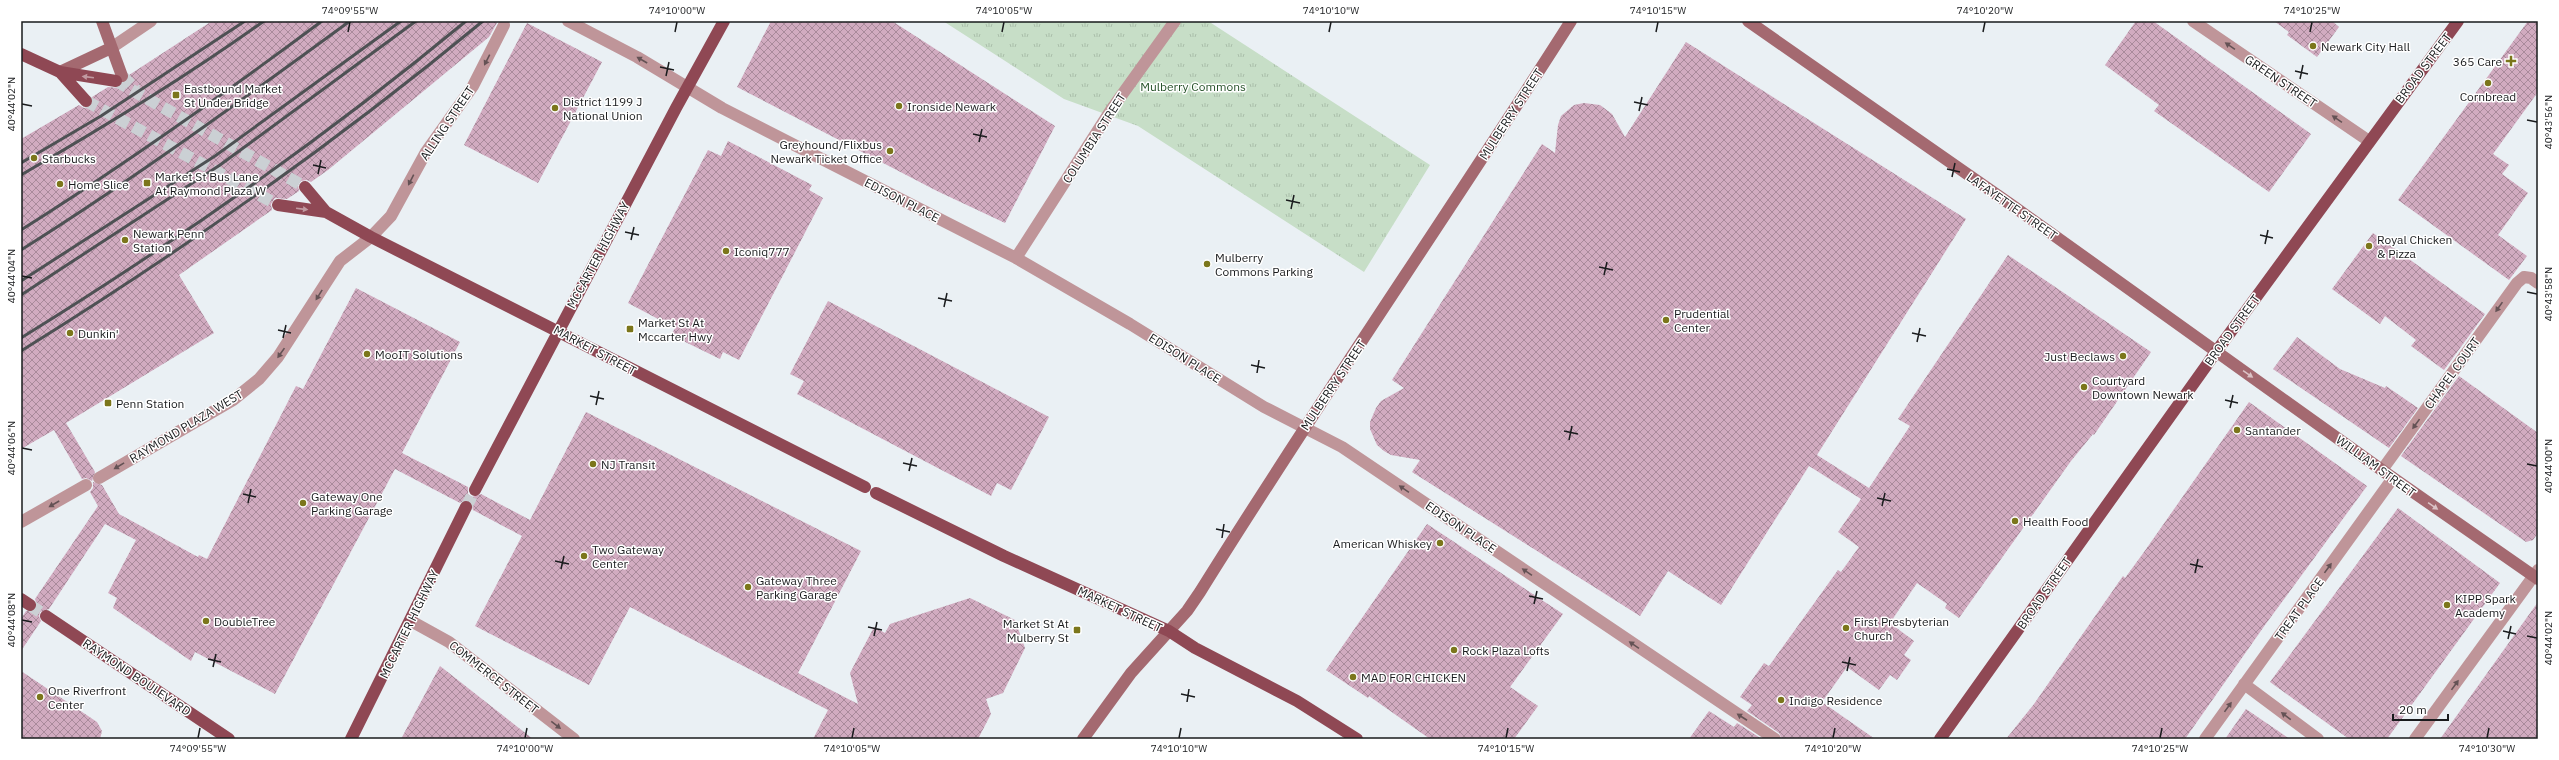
<svg xmlns="http://www.w3.org/2000/svg" width="2559" height="760" font-family="'IBM Plex Sans',sans-serif">
	<style>
		.park { fill: url(#park-tufts) }
		.building { fill: url(#building-cross-hatch) }
		.lines { fill: none; stroke-linecap: round; stroke-linejoin: round }
		.secondary-tunnel { stroke: #cbd0d4; stroke-width: 12; stroke-dasharray: 12 6; stroke-linecap: butt }
		.primary-tunnel { stroke: #cbd0d4; stroke-width: 12; stroke-dasharray: 12 6; stroke-linecap: butt }
		.street { stroke: #bf9599; stroke-width: 12 }
		.secondary { stroke: #a46970; stroke-width: 12 }
		.primary { stroke: #8f4854; stroke-width: 12 }
		.rail { stroke: #4e5154; stroke-width: 3 }
		.oneway { fill: #645255 }
		.oneway2 { fill: #c19aa1 }
		.oneway3 { fill: #dbc3c6 }
		.ticks { fill: none; stroke: #191b1d; stroke-width: 1.5 }
		.poi-dot { fill: #7b761b; stroke: #fff; stroke-width: 1.5 }
		.labels { text-anchor: middle; dominant-baseline: central; stroke-width: 3; stroke-linejoin: round; paint-order: stroke }
		.poi-label { font-size: 12px; fill: #191b1d; stroke: #fff; text-anchor: start }
		.street-label { font-size: 12px; fill: #191b1d; stroke: #fff }
		.park-label { font-size: 12px; fill: #255128; stroke: #fff }
		.neatline { fill: none; stroke: #191b1d; stroke-width: 1.5 }
		.ticks-label { font-size: 10px; text-anchor: middle; fill: #191b1d }
	</style>
	<defs>
		<pattern id="park-tufts" width="24" height="20" patternUnits="userSpaceOnUse"><rect width="24" height="20" fill="#c7dec7"/><path d="M3 7l-1-3M5 7V3M7 7l1-3M15 17l-1-3M17 17v-4M19 17l1-3" fill="none" stroke="#aabeaa"/></pattern>
		<pattern id="building-cross-hatch" width="8" height="8" patternUnits="userSpaceOnUse"><rect width="8" height="8" fill="#d1abc0"/><path d="M0 0l8 8M0 8l8-8" fill="none" stroke="#a98a9b"/></pattern>
	</defs>
	<rect width="100%" height="100%" fill="#eaf0f4"/>
	<path class="park" d="M943 21H1208L1430 165 1364 272 1138 126 1064 99Z"/>
	<path class="building" d="M212 21H498L489 37 328 170 311 182 307 180 301 181 298 185 299 191 287 199 275 198 271 204 272 210 179 275 214 333 66 423 95 472 92 481 86 478 82 479 54 430 21 449V139L79 105 84 108 91 107 93 103 92 97 108 87 119 88 128 80 129 75Z
		M771 21H892L1055 126 1005 223 937 191 737 87Z
		M2136 21H2153L2311 134 2269 192 2154 111 2159 105 2105 65Z
		M2274 21H2332L2339 27 2317 57 2287 35 2289 32Z
		M2528 21H2538V92L2493 154 2509 165 2502 174 2528 193 2498 235 2527 256 2509 280 2398 200Z
		M527 23 602 62 538 183 464 145Z
		M1686 42 1966 219 1817 455 1869 488 1910 426 1898 419 2008 255 2151 352 2094 435 2093 434 2071 461 1959 618 1945 608 1947 604 1917 583 1890 623 1914 641 1904 655 1911 660 1897 680 1890 675 1879 690 1847 667 1822 702 1875 739H1782L1779 733 1747 711 1752 705 1740 697 1764 663 1769 666 1838 570 1841 572 1859 547 1838 532 1861 499 1809 466 1721 605 1668 571 1640 616 1412 472 1420 460 1391 455 1384 451 1377 445 1370 429V422L1376 408 1381 401 1404 388 1392 380 1542 144 1555 153 1558 125 1561 116 1574 105 1584 103 1600 105 1612 114 1625 137Z
		M728 141 812 185 809 190 823 198 739 360 723 352 720 359 671 335 675 328 628 303 708 150 721 156Z
		M2373 233 2485 314 2444 370 2411 346 2416 340 2385 316 2380 324 2332 289Z
		M356 288 460 342 402 453 468 487V494L472 497 481 494 530 520 586 412 861 551 798 673 858 704 850 673 874 627 885 633 890 624 970 598 1015 620 1025 648 1003 693 986 699 991 714 978 739H813L828 710 630 607 589 685 475 626 522 536 473 510 470 500H465L460 503 395 469 275 694 195 652 191 661 113 608 117 598 108 593 136 540 105 524 49 609 40 612 39 616 41 621 21 651V619L26 611 36 609 37 605 35 599 98 506 90 492 93 488V482L102 485 119 514 198 557 199 555 207 559 296 386 303 389Z
		M828 301 1049 417 1011 490 997 483 991 496 797 394 804 381 790 374Z
		M2297 337 2340 369 2385 388 2386 386 2418 408 2389 448 2273 369Z
		M2459 376 2538 433V533L2533 540 2526 542 2401 456Z
		M2249 402 2367 486 2265 625 2185 739H2006L2034 704 2123 576 2125 578 2144 552Z
		M2398 508 2500 583 2387 739H2349L2270 682Z
		M1427 524 1563 614 1510 687 1538 706 1514 739H1430L1369 696 1368 698 1326 670Z
		M2538 602V739H2440Z
		M440 666 533 739H401Z
		M21 671 97 722 102 731 100 739H21Z
		M2246 709 2290 739H2225Z
		M1709 711 1734 727 1737 723 1762 739H1689Z"/>
	<g class="lines">
		<path class="secondary-tunnel" d="M122 76 136 90"/>
		<path class="primary-tunnel" d="M116 81 305 187
			M86 101 278 205
			M466 507 475 490
			M30 605 46 616"/>
		<path class="street" d="M568 21 637 57 722 108 1016 258 1130 324 1264 407 1342 447 1775 739
			M2193 21 2369 141
			M111 48 151 21
			M1016 258 1111 110 1175 21
			M2382 470 2517 283 2524 277 2531 278 2538 283
			M99 478 233 400 259 379 278 357 340 261 371 237 391 216 426 152 473 86 504 25
			M21 522 86 485
			M411 621 449 642 574 739
			M2244 684 2318 739
			M2205 739 2393 478
			M2415 739 2538 570"/>
		<path class="secondary" d="M102 21 122 76
			M1748 21 2013 206 2393 478 2538 579
			M60 72 111 48
			M1083 739 1131 673 1187 611 1200 592C1320 399 1449 213 1571 21"/>
		<path class="primary" d="M21 54 60 72 116 81
			M60 72 86 101
			M305 187 326 212 371 237 865 487
			M278 205 326 212
			M475 490 676 108 724 21
			M876 493 1004 556 1169 631 1195 648 1297 701 1357 739
			M21 599 30 605
			M46 616 229 739
			M351 739 466 507
			M1940 739 2216 352 2458 21"/>
		<path class="rail" d="M21 163 101 116 245 21
			M21 175C104 127 186 77 264 21
			M21 230C124 165 224 94 322 21
			M21 250C134 179 242 100 350 21
			M21 281 215 156 401 21
			M21 295 220 165 416 21
			M21 338C176 242 326 137 466 21
			M21 351C182 251 337 142 483 21"/>
	</g>
	<defs><path id="oneway-solid" d="M-6-.8H1V-3.2L6.5 0L1 3.2V.8H-6Z"/></defs>
	<g class="oneway">
		<use href="#oneway-solid" transform="translate(2230 46) rotate(-146)"/>
		<use href="#oneway-solid" transform="translate(487 60) rotate(117)"/>
		<use href="#oneway-solid" transform="translate(642 60) rotate(-150)"/>
		<use href="#oneway-solid" transform="translate(2337 119) rotate(-146)"/>
		<use href="#oneway-solid" transform="translate(411 180) rotate(117)"/>
		<use href="#oneway-solid" transform="translate(319 295) rotate(122)"/>
		<use href="#oneway-solid" transform="translate(2499 307) rotate(125)"/>
		<use href="#oneway-solid" transform="translate(281 353) rotate(125)"/>
		<use href="#oneway-solid" transform="translate(2416 424) rotate(126)"/>
		<use href="#oneway-solid" transform="translate(119 466) rotate(149)"/>
		<use href="#oneway-solid" transform="translate(1404 489) rotate(-146)"/>
		<use href="#oneway-solid" transform="translate(54 504) rotate(150)"/>
		<use href="#oneway-solid" transform="translate(2328 568) rotate(-54)"/>
		<use href="#oneway-solid" transform="translate(1527 572) rotate(-146)"/>
		<use href="#oneway-solid" transform="translate(1634 645) rotate(-146)"/>
		<use href="#oneway-solid" transform="translate(2455 685) rotate(-54)"/>
		<use href="#oneway-solid" transform="translate(2228 707) rotate(-54)"/>
		<use href="#oneway-solid" transform="translate(2286 716) rotate(-143)"/>
		<use href="#oneway-solid" transform="translate(1742 717) rotate(-147)"/>
		<use href="#oneway-solid" transform="translate(556 725) rotate(38)"/>
	</g>
	<g class="oneway2">
		<use href="#oneway-solid" transform="translate(88 77) rotate(-173)"/>
		<use href="#oneway-solid" transform="translate(302 209) rotate(7)"/>
	</g>
	<g class="oneway3">
		<use href="#oneway-solid" transform="translate(2248 374) rotate(35)"/>
		<use href="#oneway-solid" transform="translate(2433 506) rotate(35)"/>
	</g>
	<path class="ticks" d="M348 32 350 22M675 32 677 22M1002 32 1004 22M1329 32 1331 22M1656 32 1658 22M1983 32 1985 22M2310 32 2312 22M660 67 674 70M2295 71 2308 74M666 76 669 62M2300 79 2303 65M1634 102 1648 105M22 104 32 106M1639 111 1642 97M2527 120 2537 122M973 134 987 137M979 142 982 129M313 165 326 168M1947 169 1960 172M318 174 321 160M1952 177 1955 163M1286 200 1300 203M1291 209 1294 195M625 232 639 235M2260 235 2273 238M631 240 634 227M2265 244 2268 230M1599 267 1613 270M1604 275 1607 262M22 276 32 278M2527 292 2537 294M938 298 952 301M944 307 947 293M278 330 291 333M1912 333 1926 336M283 338 286 325M1917 342 1920 328M1251 365 1265 368M1257 373 1259 360M590 396 604 399M2225 400 2238 403M596 405 599 391M2230 408 2233 395M1564 431 1578 434M1569 440 1572 426M22 448 32 450M903 463 917 466M2527 464 2537 466M909 471 912 458M243 494 256 497M1877 498 1891 501M248 503 251 489M1882 506 1885 493M1216 529 1230 532M1222 538 1224 524M555 561 569 564M2190 564 2203 567M561 569 564 556M2195 573 2198 559M1529 596 1543 599M1534 604 1537 591M22 620 32 622M868 627 882 630M2503 631 2516 634M874 636 877 622M2527 636 2537 638M2508 639 2511 626M208 659 221 662M1842 662 1856 665M213 667 216 654M1847 671 1850 657M1181 694 1195 697M1187 702 1189 689M198 738 200 728M525 738 527 728M852 738 854 728M1179 738 1181 728M1506 738 1508 728M1833 738 1835 728M2160 738 2162 728M2487 738 2489 728"/>
	<g class="poi-dot">
		<circle cx="2313" cy="46" r="4"/>
		<path d="M2509 55h4v4h4v4h-4v4h-4v-4h-4v-4h4z"/>
		<circle cx="2488" cy="83" r="4"/>
		<rect x="172" y="91" width="8" height="8" rx="2"/>
		<circle cx="899" cy="106" r="4"/>
		<circle cx="555" cy="108" r="4"/>
		<circle cx="890" cy="151" r="4"/>
		<circle cx="34" cy="158" r="4"/>
		<rect x="143" y="179" width="8" height="8" rx="2"/>
		<circle cx="60" cy="184" r="4"/>
		<circle cx="125" cy="240" r="4"/>
		<circle cx="2369" cy="246" r="4"/>
		<circle cx="726" cy="251" r="4"/>
		<circle cx="1207" cy="264" r="4"/>
		<circle cx="1666" cy="320" r="4"/>
		<rect x="626" y="325" width="8" height="8" rx="2"/>
		<circle cx="70" cy="333" r="4"/>
		<circle cx="367" cy="354" r="4"/>
		<circle cx="2123" cy="356" r="4"/>
		<circle cx="2084" cy="387" r="4"/>
		<rect x="104" y="399" width="8" height="8" rx="2"/>
		<circle cx="2237" cy="430" r="4"/>
		<circle cx="593" cy="464" r="4"/>
		<circle cx="303" cy="503" r="4"/>
		<circle cx="2015" cy="521" r="4"/>
		<circle cx="1440" cy="543" r="4"/>
		<circle cx="584" cy="556" r="4"/>
		<circle cx="748" cy="587" r="4"/>
		<circle cx="2447" cy="605" r="4"/>
		<circle cx="206" cy="621" r="4"/>
		<circle cx="1846" cy="628" r="4"/>
		<rect x="1073" y="626" width="8" height="8" rx="2"/>
		<circle cx="1454" cy="650" r="4"/>
		<circle cx="1353" cy="677" r="4"/>
		<circle cx="40" cy="697" r="4"/>
		<circle cx="1781" cy="700" r="4"/>
	</g>
	<g class="labels">
		<g class="poi-label">
			<text x="2321" y="46">Newark City Hall</text>
			<text x="2502" y="61" text-anchor="end">365 Care</text>
			<text x="184" y="88">Eastbound Market<tspan x="184" dy="14">St Under Bridge</tspan></text>
			<text x="2488" y="96" text-anchor="middle">Cornbread</text>
			<text x="563" y="101">District 1199 J<tspan x="563" dy="14">National Union</tspan></text>
			<text x="907" y="106">Ironside Newark</text>
			<text x="882" y="144" text-anchor="end">Greyhound/Flixbus<tspan x="882" dy="14">Newark Ticket Office</tspan></text>
			<text x="42" y="158">Starbucks</text>
			<text x="155" y="176">Market St Bus Lane<tspan x="155" dy="14">At Raymond Plaza W</tspan></text>
			<text x="68" y="184">Home Slice</text>
			<text x="133" y="233">Newark Penn<tspan x="133" dy="14">Station</tspan></text>
			<text x="2377" y="239">Royal Chicken<tspan x="2377" dy="14">&amp; Pizza</tspan></text>
			<text x="734" y="251">Iconiq777</text>
			<text x="1215" y="257">Mulberry<tspan x="1215" dy="14">Commons Parking</tspan></text>
			<text x="1674" y="313">Prudential<tspan x="1674" dy="14">Center</tspan></text>
			<text x="638" y="322">Market St At<tspan x="638" dy="14">Mccarter Hwy</tspan></text>
			<text x="78" y="333">Dunkin'</text>
			<text x="375" y="354">MooIT Solutions</text>
			<text x="2115" y="356" text-anchor="end">Just Beclaws</text>
			<text x="2092" y="380">Courtyard<tspan x="2092" dy="14">Downtown Newark</tspan></text>
			<text x="116" y="403">Penn Station</text>
			<text x="2245" y="430">Santander</text>
			<text x="601" y="464">NJ Transit</text>
			<text x="311" y="496">Gateway One<tspan x="311" dy="14">Parking Garage</tspan></text>
			<text x="2023" y="521">Health Food</text>
			<text x="1432" y="543" text-anchor="end">American Whiskey</text>
			<text x="592" y="549">Two Gateway<tspan x="592" dy="14">Center</tspan></text>
			<text x="756" y="580">Gateway Three<tspan x="756" dy="14">Parking Garage</tspan></text>
			<text x="2455" y="598">KIPP Spark<tspan x="2455" dy="14">Academy</tspan></text>
			<text x="214" y="621">DoubleTree</text>
			<text x="1854" y="621">First Presbyterian<tspan x="1854" dy="14">Church</tspan></text>
			<text x="1069" y="623" text-anchor="end">Market St At<tspan x="1069" dy="14">Mulberry St</tspan></text>
			<text x="1462" y="650">Rock Plaza Lofts</text>
			<text x="1361" y="677">MAD FOR CHICKEN</text>
			<text x="48" y="690">One Riverfront<tspan x="48" dy="14">Center</tspan></text>
			<text x="1789" y="700">Indigo Residence</text>
		</g>
		<g class="street-label">
			<text transform="translate(2423 68) rotate(-53)">BROAD STREET</text>
			<text transform="translate(2281 81) rotate(34)">GREEN STREET</text>
			<text transform="translate(1511 114) rotate(-57)">MULBERRY STREET</text>
			<text transform="translate(447 123) rotate(-56)">ALLING STREET</text>
			<text transform="translate(1094 138) rotate(-57)">COLUMBIA STREET</text>
			<text transform="translate(902 200) rotate(27)">EDISON PLACE</text>
			<text transform="translate(2012 206) rotate(35)">LAFAYETTE STREET</text>
			<text transform="translate(598 255) rotate(-62)">MCCARTER HIGHWAY</text>
			<text transform="translate(2232 330) rotate(-54)">BROAD STREET</text>
			<text transform="translate(595 350) rotate(28)">MARKET STREET</text>
			<text transform="translate(1185 358) rotate(32)">EDISON PLACE</text>
			<text transform="translate(2452 373) rotate(-54)">CHAPEL COURT</text>
			<text transform="translate(1333 385) rotate(-56)">MULBERRY STREET</text>
			<text transform="translate(186 426) rotate(-31)">RAYMOND PLAZA WEST</text>
			<text transform="translate(2376 466) rotate(36)">WILLIAM STREET</text>
			<text transform="translate(1461 527) rotate(34)">EDISON PLACE</text>
			<text transform="translate(2044 593) rotate(-55)">BROAD STREET</text>
			<text transform="translate(1120 609) rotate(25)">MARKET STREET</text>
			<text transform="translate(2299 609) rotate(-54)">TREAT PLACE</text>
			<text transform="translate(409 624) rotate(-64)">MCCARTER HIGHWAY</text>
			<text transform="translate(137 677) rotate(34)">RAYMOND BOULEVARD</text>
			<text transform="translate(494 677) rotate(38)">COMMERCE STREET</text>
		</g>
		<g class="park-label">
			<text x="1193" y="86">Mulberry Commons</text>
		</g>
	</g>
	<rect width="2559" height="760" fill="none" stroke="#ffffff" stroke-width="44"/>
	<path d="M2393 714v6h55v-6" fill="none" stroke="#191b1d" stroke-width="2"/>
	<text x="2399" y="714" font-size="12" fill="#191b1d" stroke="#ffffff" stroke-width="3" paint-order="stroke">20 m</text>
	<rect x="22" y="22" width="2515" height="716" class="neatline"/>
	<g class="ticks-label">
		<text x="350" y="14">74°09'55"W</text>
		<text x="677" y="14">74°10'00"W</text>
		<text x="1004" y="14">74°10'05"W</text>
		<text x="1331" y="14">74°10'10"W</text>
		<text x="1658" y="14">74°10'15"W</text>
		<text x="1985" y="14">74°10'20"W</text>
		<text x="2312" y="14">74°10'25"W</text>
		<text transform="translate(11 104) rotate(-90)" y="4">40°44'02"N</text>
		<text transform="translate(2548 122) rotate(-90)" y="4">40°43'56"N</text>
		<text transform="translate(11 276) rotate(-90)" y="4">40°44'04"N</text>
		<text transform="translate(2548 294) rotate(-90)" y="4">40°43'58"N</text>
		<text transform="translate(11 448) rotate(-90)" y="4">40°44'06"N</text>
		<text transform="translate(2548 466) rotate(-90)" y="4">40°44'00"N</text>
		<text transform="translate(11 620) rotate(-90)" y="4">40°44'08"N</text>
		<text transform="translate(2548 638) rotate(-90)" y="4">40°44'02"N</text>
		<text x="198" y="752">74°09'55"W</text>
		<text x="525" y="752">74°10'00"W</text>
		<text x="852" y="752">74°10'05"W</text>
		<text x="1179" y="752">74°10'10"W</text>
		<text x="1506" y="752">74°10'15"W</text>
		<text x="1833" y="752">74°10'20"W</text>
		<text x="2160" y="752">74°10'25"W</text>
		<text x="2487" y="752">74°10'30"W</text>
	</g>
</svg>
